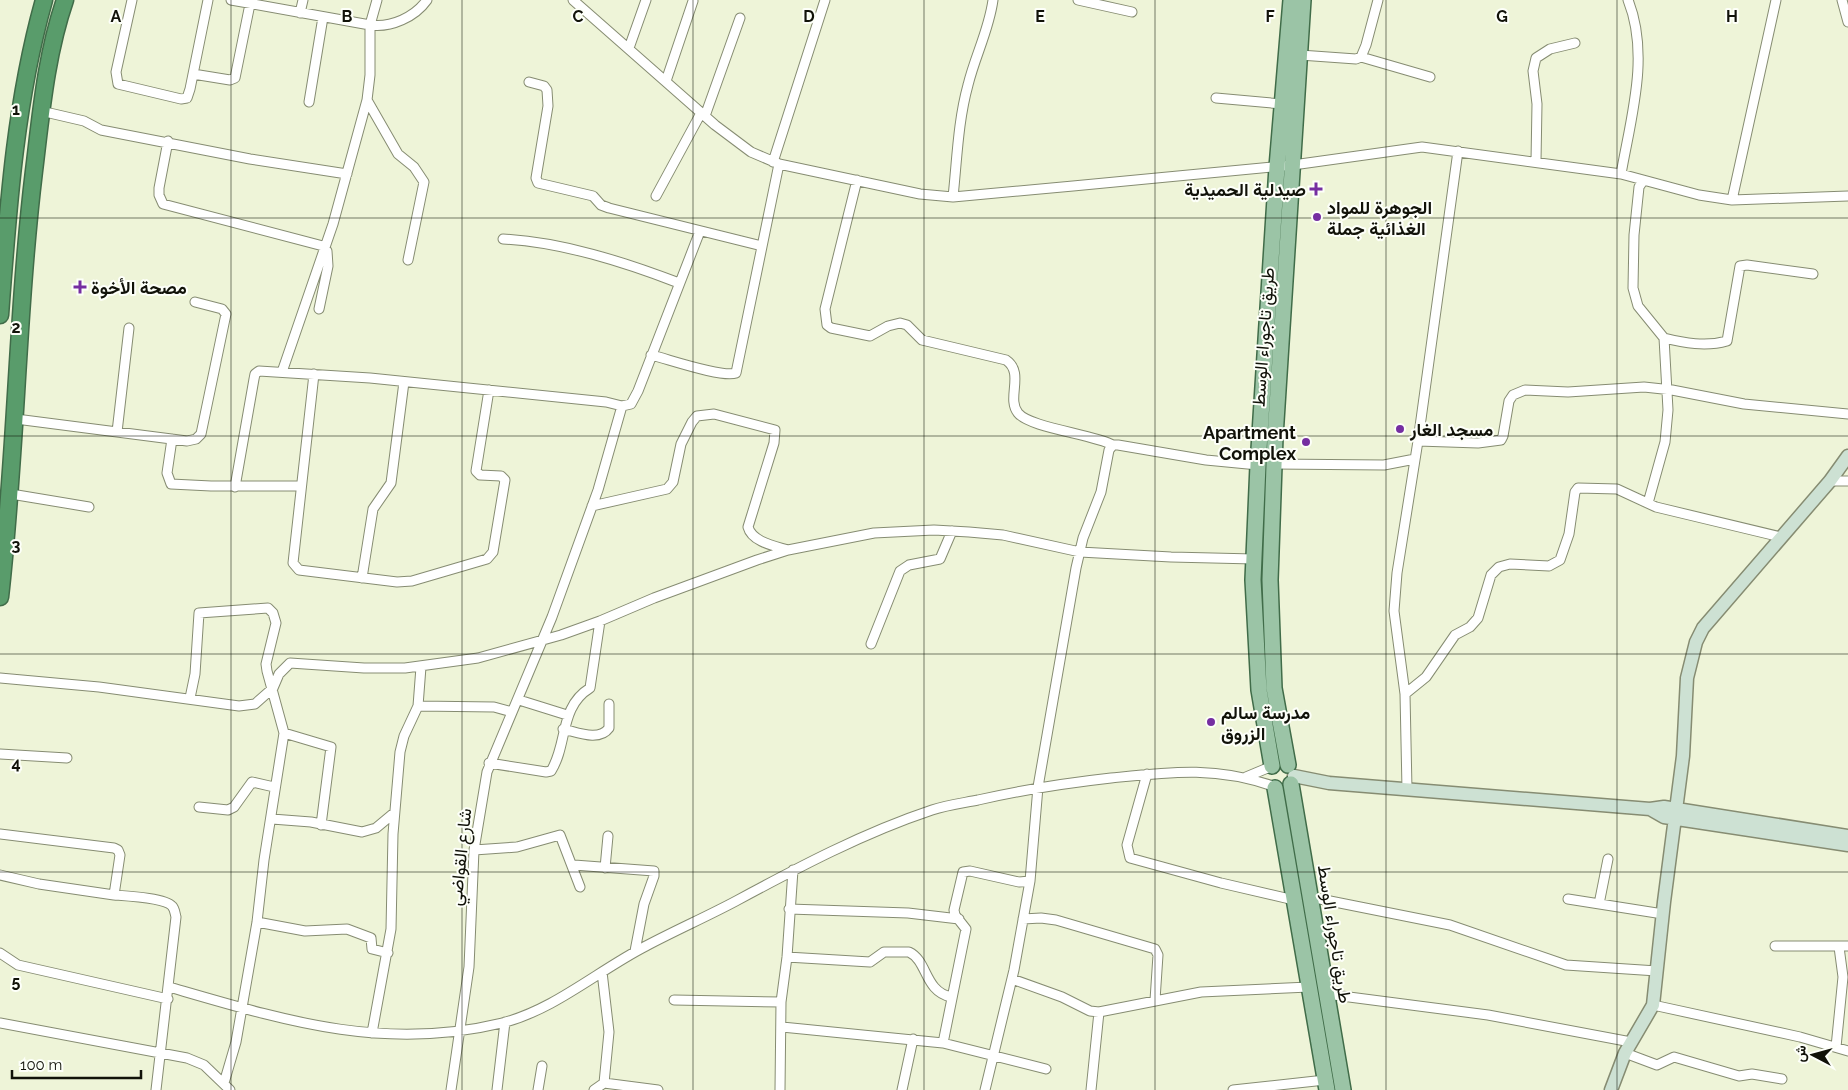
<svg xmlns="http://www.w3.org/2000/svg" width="1848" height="1090" font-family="Raleway,Vazirmatn,sans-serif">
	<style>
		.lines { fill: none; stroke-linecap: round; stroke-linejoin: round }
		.street-casing { stroke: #868c72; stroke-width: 11 }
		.secondary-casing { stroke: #868c72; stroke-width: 15 }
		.primary-casing { stroke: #406c49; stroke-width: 18 }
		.highway-casing { stroke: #406c49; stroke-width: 19 }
		.street { stroke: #fff; stroke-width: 9 }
		.secondary { stroke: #cde1d3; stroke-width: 12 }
		.primary { stroke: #9bc4a6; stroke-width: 15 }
		.highway { stroke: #599c6b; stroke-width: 16 }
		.grid { fill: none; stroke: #111209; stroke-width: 1; stroke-opacity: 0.55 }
		.poi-dot { fill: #752ea1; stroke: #fdfff9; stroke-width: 2 }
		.labels { text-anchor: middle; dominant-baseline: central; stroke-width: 4; stroke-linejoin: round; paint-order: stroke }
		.poi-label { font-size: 18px; font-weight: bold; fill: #111209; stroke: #fdfff9; text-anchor: start }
		.street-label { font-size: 18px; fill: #111209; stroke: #fdfff9 }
		.grid-label { font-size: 16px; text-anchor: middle; font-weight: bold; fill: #111209; stroke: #fdfff9; stroke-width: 4; stroke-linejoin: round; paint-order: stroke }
	</style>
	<rect width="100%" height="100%" fill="#eef4d8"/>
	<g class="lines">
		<defs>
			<path id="street" d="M132 0 116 72 118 84 181 99 187 98 190 89 208 0
				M231 0 370 25 377 0
				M573 0 715 125 751 152 779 164 920 194 953 197 1073 186 1293 165 1422 147 1621 174 1699 195 1732 200 1848 196
				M1078 0 1132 12
				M1842 0 1848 22
				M300 13 303 0
				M629 48 646 0
				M1300 55 1356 59 1361 57 1366 45 1378 0
				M1361 57 1430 77
				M193 74 230 80 235 78 250 4
				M666 81 693 1
				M529 82 544 86 547 90 548 106 536 178 538 183 593 196 601 205 609 208 762 246
				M1216 98 1282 104
				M367 100 398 154 414 167 424 182 408 260
				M309 102 323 17
				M41 111 84 121 101 130 250 159 347 174
				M705 116 740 18
				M168 141 159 188V195L163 204 323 246 327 251 328 266 319 309
				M1536 161 1537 104 1533 71 1536 58 1550 49 1575 43
				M773 162 825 0
				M1621 174C1631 117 1650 55 1628 0
				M857 180 825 309 827 325 831 328 870 336 888 326 900 323 907 325 922 340 1006 360C1025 373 1006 398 1018 413 1030 428 1093 434 1113 445
				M1643 181 1639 187 1634 235 1633 288 1638 306 1664 338 1668 410 1665 442 1648 503
				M656 196 701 113
				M953 197C957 160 958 121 968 85 975 56 989 30 993 0
				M1732 200 1776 0
				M503 239C562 242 624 262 679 283
				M1664 338C1684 343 1706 347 1727 341L1740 266 1747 265 1813 274
				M651 355C668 359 722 378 736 373L779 164
				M282 372 333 224 367 100 370 75V25C391 28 415 17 427 0
				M314 374 293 563 299 570 397 582 412 581 487 559 493 552 505 480 501 476 480 475 476 471 489 390
				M16 419 187 441 196 439 201 434 226 314 222 309 195 302
				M117 432 129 328
				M172 439 167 473 171 484 211 486H300
				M1418 441 1478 443 1501 440 1503 436 1509 401 1513 395 1525 390 1568 392 1644 387 1672 390 1744 404 1848 414
				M1274 464 1384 465 1415 459
				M1830 481H1848
				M235 487 254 379 255 374 259 371 370 378 606 402 622 406
				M11 494 89 507
				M592 506 667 489 673 482 681 444 692 422 697 416 714 414 775 430 774 443 748 527C752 542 775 546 788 550
				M362 578 373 509 391 483 404 382
				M871 644 900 571 909 565 940 559 952 531
				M0 678 99 687 239 706 255 704 273 688 279 674 290 663 364 668H405L478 658 561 635 600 621 654 598 757 560 788 550 874 533 934 530 969 532 1003 535 1080 552 1171 557 1254 559
				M1405 694 1426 677 1455 635 1470 627 1478 618 1491 575 1499 567 1510 564 1549 566 1560 560 1569 534 1575 492 1578 488 1617 489 1656 507 1781 537
				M190 698 195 674 199 613 268 608 273 613 276 623 266 664 267 671 284 733 264 860 257 922 236 1042 224 1083
				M519 700 567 715
				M418 706 494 707 512 712
				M563 729C577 732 599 742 609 728V704
				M284 733 331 747 321 825
				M0 754 67 758
				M489 763 546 772 551 771C568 744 559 707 590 688L600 621
				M1147 774 1127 845 1130 858 1221 883 1294 900
				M1246 777 1270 767
				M1407 789 1405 694 1394 611 1397 573 1418 441 1458 151
				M199 807 228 810 234 807 252 782 274 787
				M272 819 311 822 362 832 376 828 394 813
				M0 834 114 848 118 850 120 855 114 895 39 884 0 875
				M474 850 517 847 560 835 580 887
				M574 865 654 871V876L644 904 635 951
				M605 868 608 836
				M114 895C126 896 165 898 172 906 175 909 175 914 176 917L156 1090
				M1310 897 1450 925 1566 965 1657 971
				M1568 899 1663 914
				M1599 904 1608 859
				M789 909 908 913 959 919
				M1023 919 1041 918 1056 920 1155 949 1158 955 1155 1000
				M257 922 305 931 347 929 371 938 372 949 388 953
				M1775 946H1848
				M0 953 18 965 168 999
				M787 957 870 962 884 952H909C928 961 924 991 951 997
				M1012 979 1062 997 1090 1011 1099 1012 1201 992 1309 987
				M169 987C283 1020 383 1052 502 1023 554 1010 599 970 646 946 676 930 706 917 736 901 799 867 863 833 932 810 947 805 963 803 978 800 1022 790 1066 783 1111 778 1170 772 1215 766 1273 786
				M1326 994 1488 1015 1631 1042
				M674 1000 781 1002
				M1653 1005 1800 1037 1848 1051
				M0 1023 187 1058 204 1065 230 1090
				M782 1027 943 1043 1046 1069
				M372 1033 391 929 393 834 400 752 404 736 418 706 421 667
				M943 1043 966 929 955 915 954 910 963 872 970 871 1019 882 1030 881 1038 787 1076 568 1083 538 1101 492 1109 450 1113 445H1118L1206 460 1258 465
				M1836 1047 1843 977 1839 947
				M1625 1053 1657 1065 1674 1057 1739 1076 1752 1074 1782 1079
				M604 1083 658 1090
				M451 1090 469 967 474 850 487 772 552 617 598 490 622 406 631 404 638 391 700 231
				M497 1090 505 1022
				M538 1090 542 1066
				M594 1090 604 1083 609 1032 602 972
				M780 1090 781 1002 787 957 793 870
				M902 1090 913 1039
				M985 1090 1014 970 1030 881
				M1091 1090 1099 1012
				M1233 1090 1325 1080"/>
			<path id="secondary" d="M1294 776 1329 783 1650 809 1664 807 1848 836
				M1650 809 1664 817 1848 845
				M1611 1090 1625 1053 1653 1005 1664 902 1683 756 1687 678 1696 642 1703 628 1830 481 1848 456"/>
			<path id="primary" d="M1288 765 1274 688 1270 580 1275 437 1303 0
				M1272 766 1259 690 1253 580 1258 465 1277 167 1291 0
				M1291 784 1343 1090
				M1275 788 1327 1090"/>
			<path id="highway" d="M0 315C8 209 15 103 44 0
				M0 597C16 456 17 312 34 171 41 114 46 55 65 0"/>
		</defs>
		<use href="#street" class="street-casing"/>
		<use href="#secondary" class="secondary-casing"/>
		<use href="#primary" class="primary-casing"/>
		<use href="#highway" class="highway-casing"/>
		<use href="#street" class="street"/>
		<use href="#secondary" class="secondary"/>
		<use href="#primary" class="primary"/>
		<use href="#highway" class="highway"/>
	</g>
	<path class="grid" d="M231 0V1090M462 0V1090M693 0V1090M924 0V1090M1155 0V1090M1386 0V1090M1617 0V1090M0 218H1848M0 436H1848M0 654H1848M0 872H1848"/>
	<g class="poi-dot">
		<path d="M1313.5 181.5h5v5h5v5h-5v5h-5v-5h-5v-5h5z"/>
		<circle cx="1317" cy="217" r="5"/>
		<path d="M77.5 279.5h5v5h5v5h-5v5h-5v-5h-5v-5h5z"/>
		<circle cx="1400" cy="429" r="5"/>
		<circle cx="1306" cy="442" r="5"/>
		<circle cx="1211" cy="722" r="5"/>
	</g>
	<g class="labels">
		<g class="poi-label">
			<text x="1306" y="189" text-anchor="end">صيدلية الحميدية</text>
			<text x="1327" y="207">الجوهرة للمواد<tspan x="1327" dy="21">الغذائية جملة</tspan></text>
			<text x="91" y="287">مصحة الأخوة</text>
			<text x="1410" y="429">مسجد الغار</text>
			<text x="1296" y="432" text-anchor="end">Apartment<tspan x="1296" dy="21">Complex</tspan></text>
			<text x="1221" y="712">مدرسة سالم<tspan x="1221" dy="21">الزروق</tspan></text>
		</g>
		<g class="street-label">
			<text transform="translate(1263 337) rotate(-86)">طريق تاجوراء الوسط</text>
			<text transform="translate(460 857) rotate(-84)">شارع القواضي</text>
			<text transform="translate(1335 934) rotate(81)">طريق تاجوراء الوسط</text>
		</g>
	</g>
	<g class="grid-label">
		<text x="116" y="22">A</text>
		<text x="347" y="22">B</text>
		<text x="578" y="22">C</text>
		<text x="809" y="22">D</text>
		<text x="1040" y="22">E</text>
		<text x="1270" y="22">F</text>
		<text x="1502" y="22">G</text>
		<text x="1732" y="22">H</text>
		<text x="16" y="115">1</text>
		<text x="16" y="333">2</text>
		<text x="16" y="551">3</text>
		<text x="16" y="769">4</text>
		<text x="16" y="987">5</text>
	</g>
	<g transform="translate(1813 1055) rotate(276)" stroke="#fdfff9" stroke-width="4" paint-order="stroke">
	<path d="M0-4L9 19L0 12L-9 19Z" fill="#111209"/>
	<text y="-8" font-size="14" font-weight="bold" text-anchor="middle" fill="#111209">ش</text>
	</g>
	<path d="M12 1070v8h129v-8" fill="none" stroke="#111209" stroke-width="2.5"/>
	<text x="20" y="1070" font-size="15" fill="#111209" stroke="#fdfff9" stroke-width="4" paint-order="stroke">100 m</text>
</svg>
